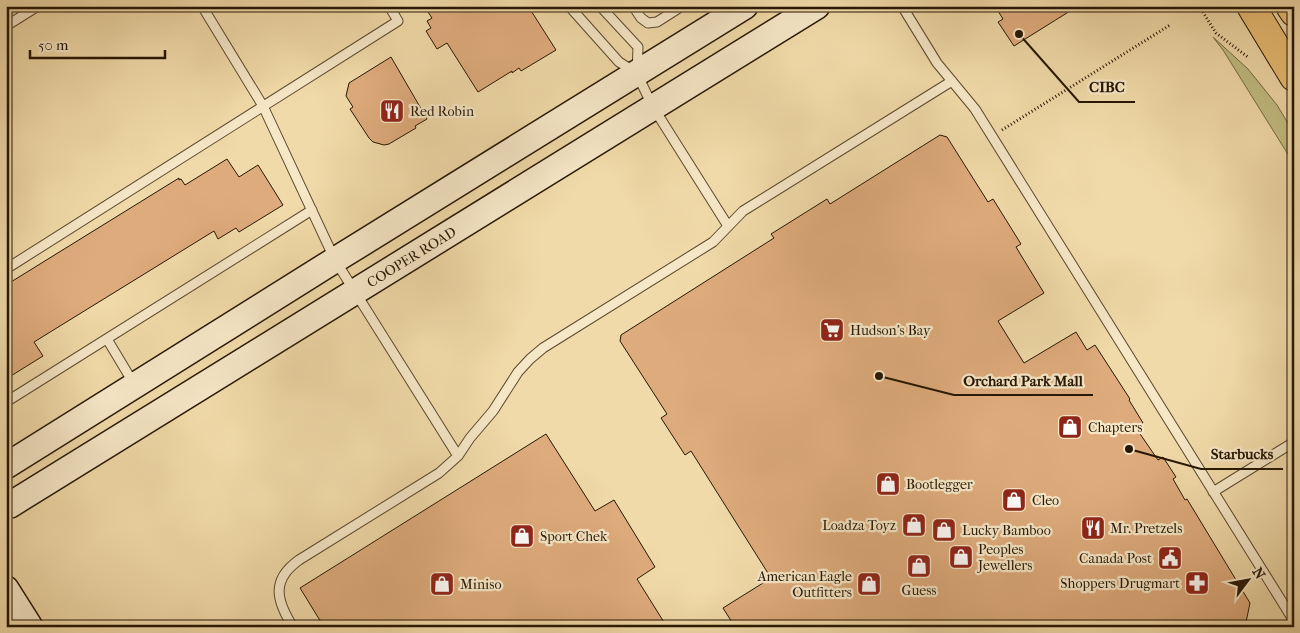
<svg xmlns="http://www.w3.org/2000/svg" width="1300" height="633" font-family="'IM FELL French Canon',serif">
	<style>
		.green { fill: #c2bd82; stroke: #746a43 }
		.building { fill: #deab7c; stroke: #261704 }
		.lines { fill: none; stroke-linecap: round; stroke-linejoin: round }
		.service-casing { stroke: #59482d; stroke-width: 11 }
		.secondary-casing { stroke: #261704; stroke-width: 28 }
		.trunk-casing { stroke: #261704; stroke-width: 30 }
		.path { stroke: #261704; stroke-width: 3; stroke-dasharray: 1 2.5; stroke-linecap: butt }
		.service { stroke: #f6e7c7; stroke-width: 9 }
		.secondary { stroke: #f6e7c7; stroke-width: 25 }
		.trunk { stroke: #e8bd74; stroke-width: 28 }
		.labels { text-anchor: middle; dominant-baseline: central; stroke-width: 4.5; stroke-linejoin: round; paint-order: stroke }
		.poi-label { font-size: 14px; fill: #261704; stroke: #f6e7c7; text-anchor: start }
		.street-label { font-size: 14px; fill: #261704; stroke: #f6e7c7 }
		.leader { fill: none; stroke: #261704; stroke-width: 2 }
		.callout-dot { fill: #261704; stroke: #f6e7c7; stroke-width: 2 }
		.callout-label { font-size: 15px; text-anchor: middle; font-weight: bold; fill: #261704; stroke: #f6e7c7; stroke-width: 4.5; stroke-linejoin: round; paint-order: stroke }
	</style>
	<rect width="100%" height="100%" fill="#f1daa9"/>
	<filter id="stains"><feTurbulence type="fractalNoise" baseFrequency=".004" numOctaves="4"/><feColorMatrix values="0 0 0 0 .2 0 0 0 0 .09 0 0 0 0 .02 0 0 0 .5 -.17"/></filter>
	<radialGradient id="worn" r=".72"><stop offset=".6" stop-color="#630" stop-opacity="0"/><stop offset="1" stop-color="#630" stop-opacity=".3"/></radialGradient>
	<path class="green" d="M1213 37 1248 69 1277 105 1294 133V164L1223 50Z"/>
	<path class="building" d="M424 6H528L556 50 521 71 519 68 512 73V71L478 92 447 43 437 49 426 31 431 28 427 21 432 18Z
		M995 6H1078L1014 46 998 22 1003 19Z
		M391 57 427 119 415 126 416 128 389 144 384 145 373 142 369 138 350 109 353 107 346 96 349 83Z
		M940 135 947 137 988 202 993 199 1021 244 1016 247 1044 293 998 321 1024 363 1076 332 1087 350 1095 345 1130 399 1129 400 1143 423 1136 428 1158 460 1163 457 1176 477 1173 479 1185 500 1187 499 1250 603 1245 627H735L723 608 771 578 691 451 685 455 661 418 667 414 620 341 621 335 774 238 771 234 827 199 830 204Z
		M227 159 239 177 258 165 283 205 239 232 236 228 218 239 214 231 34 342 43 356 6 379V285L179 178V180L181 179 185 185Z
		M546 434 595 511 614 500 655 567 637 579 667 627H324L300 588Z"/>
	<g class="lines">
		<defs>
			<path id="service" d="M202 6 263 106 335 260 458 456
				M569 6 619 62 635 72
				M600 6 638 47 637 74 653 107 728 226
				M633 6 641 18 648 23 657 22 682 6
				M902 6 937 63 975 109 1294 621
				M6 26 38 6
				M6 269 398 21 389 6
				M107 339 134 384
				M6 402 312 210
				M1213 492 1294 442
				M293 627C276 600 271 580 299 560L439 473 458 456 470 438 493 411 518 372 530 359 543 348 713 242 743 211 952 81"/>
			<g id="secondary">
				<path d="M6 466 335 260 745 6"/>
				<path id="s1" d="M6 506 10 505 817 6"/>
				<path d="M6 589 30 627"/>
			</g>
			<path id="trunk" d="M1251 6 1294 77
				M1290 6 1294 12"/>
		</defs>
		<use href="#service" class="service-casing"/>
		<use href="#secondary" class="secondary-casing"/>
		<use href="#trunk" class="trunk-casing"/>
		<path class="path" d="M1199 6 1216 33 1249 58
			M1002 130 1170 25"/>
		<use href="#service" class="service"/>
		<use href="#secondary" class="secondary"/>
		<use href="#trunk" class="trunk"/>
	</g>
	<defs>
		<symbol id="restaurant-square" viewBox="-11 -11 22 22"><rect x="-9" y="-9" width="18" height="18" rx="4" fill="#8f2418" stroke="#f6e7c7"/><path d="M-5-6h1v4h1v-4h1v4h1v-4h1v5L-1.5 .5V6h-2V.5L-5-1ZM5-6V6H3V1.5H1.5Q1.5-4 5-6Z" fill="#fff"/></symbol>
		<symbol id="supermarket-square" viewBox="-11 -11 22 22"><rect x="-9" y="-9" width="18" height="18" rx="4" fill="#8f2418" stroke="#f6e7c7"/><path d="M-6-5.5h2.5l.6 2H6L4.5 2H-2.5L-4.4-4H-6ZM-1.5 3.2a1.3 1.3 0 1 0 .1 0ZM3 3.2a1.3 1.3 0 1 0 .1 0Z" fill="#fff"/></symbol>
		<symbol id="shop-square" viewBox="-11 -11 22 22"><rect x="-9" y="-9" width="18" height="18" rx="4" fill="#8f2418" stroke="#f6e7c7"/><path d="M-5-2.5h2.3a2.7 3.5 0 0 1 5.4 0H5L5.5 6h-11ZM-1.5-2.5h3a1.5 2.3 0 0 0-3 0Z" fill="#fff"/></symbol>
		<symbol id="civic-square" viewBox="-11 -11 22 22"><rect x="-9" y="-9" width="18" height="18" rx="4" fill="#8f2418" stroke="#f6e7c7"/><path d="M-.6-6.5H3V-4.5H.6V-3L4-1V1h2V6H-6V1h2V-1L-.6-3ZM-1.2 2.5V6h2.4V2.5Z" fill="#fff"/></symbol>
		<symbol id="pharmacy-square" viewBox="-11 -11 22 22"><rect x="-9" y="-9" width="18" height="18" rx="4" fill="#8f2418" stroke="#f6e7c7"/><path d="M-2-6h4v4h4v4h-4v4h-4v-4h-4v-4h4Z" fill="#fff"/></symbol>
	</defs>
	<g fill-rule="evenodd">
		<use href="#restaurant-square" x="378" y="97" width="28" height="28"/>
		<use href="#supermarket-square" x="818" y="316" width="28" height="28"/>
		<use href="#shop-square" x="1056" y="413" width="28" height="28"/>
		<use href="#shop-square" x="874" y="470" width="28" height="28"/>
		<use href="#shop-square" x="1000" y="486" width="28" height="28"/>
		<use href="#shop-square" x="900" y="511" width="28" height="28"/>
		<use href="#restaurant-square" x="1079" y="514" width="28" height="28"/>
		<use href="#shop-square" x="930" y="516" width="28" height="28"/>
		<use href="#shop-square" x="508" y="522" width="28" height="28"/>
		<use href="#shop-square" x="947" y="543" width="28" height="28"/>
		<use href="#civic-square" x="1156" y="544" width="28" height="28"/>
		<use href="#shop-square" x="905" y="552" width="28" height="28"/>
		<use href="#pharmacy-square" x="1183" y="569" width="28" height="28"/>
		<use href="#shop-square" x="428" y="570" width="28" height="28"/>
		<use href="#shop-square" x="855" y="570" width="28" height="28"/>
	</g>
	<g class="labels">
		<g class="poi-label">
			<text x="410" y="111">Red Robin</text>
			<text x="850" y="330">Hudson's Bay</text>
			<text x="1088" y="427">Chapters</text>
			<text x="906" y="484">Bootlegger</text>
			<text x="1032" y="500">Cleo</text>
			<text x="896" y="525" text-anchor="end">Loadza Toyz</text>
			<text x="1110" y="528">Mr. Pretzels</text>
			<text x="962" y="530">Lucky Bamboo</text>
			<text x="540" y="536">Sport Chek</text>
			<text x="978" y="549">Peoples<tspan x="978" dy="16">Jewellers</tspan></text>
			<text x="1152" y="558" text-anchor="end">Canada Post</text>
			<text x="852" y="576" text-anchor="end">American Eagle<tspan x="852" dy="16">Outfitters</tspan></text>
			<text x="1180" y="583" text-anchor="end">Shoppers Drugmart</text>
			<text x="460" y="584">Miniso</text>
			<text x="919" y="590" text-anchor="middle">Guess</text>
		</g>
		<g class="street-label">
			<text stroke="none"><textPath href="#s1" startOffset="476">COOPER ROAD</textPath></text>
		</g>
	</g>
	<path class="leader" d="M1019 34L1079 102H1135M879 376L954 395H1093M1129 449L1201 469H1283"/>
	<g class="callout-dot">
		<circle cx="1019" cy="34" r="5"/>
		<circle cx="879" cy="376" r="5"/>
		<circle cx="1129" cy="449" r="5"/>
	</g>
	<g class="callout-label">
		<text x="1107" y="92">CIBC</text>
		<text x="1023" y="386">Orchard Park Mall</text>
		<text x="1242" y="459">Starbucks</text>
	</g>
	<rect width="1300" height="633" fill="none" stroke="#f1daa9" stroke-width="25"/>
	<rect x="8" y="8" width="1285" height="618" fill="none" stroke="#261704" stroke-width="2.5"/>
	<rect x="12" y="12" width="1275" height="608" fill="none" stroke="#261704"/>
	<g transform="translate(1248 580) rotate(58)" stroke="#f6e7c7" stroke-width="4" paint-order="stroke">
	<path d="M0-4L9 19L0 12L-9 19Z" fill="#261704"/>
	<text y="-8" font-size="14" font-weight="bold" text-anchor="middle" fill="#261704">N</text>
	</g>
	<path d="M30 50v8h135v-8" fill="none" stroke="#261704" stroke-width="2.5"/>
	<text x="38" y="50" font-size="15" fill="#261704" stroke="#f6e7c7" stroke-width="4" paint-order="stroke">50 m</text>
	<rect width="100%" height="100%" filter="url(#stains)"/>
	<rect width="100%" height="100%" fill="url(#worn)"/>
</svg>
